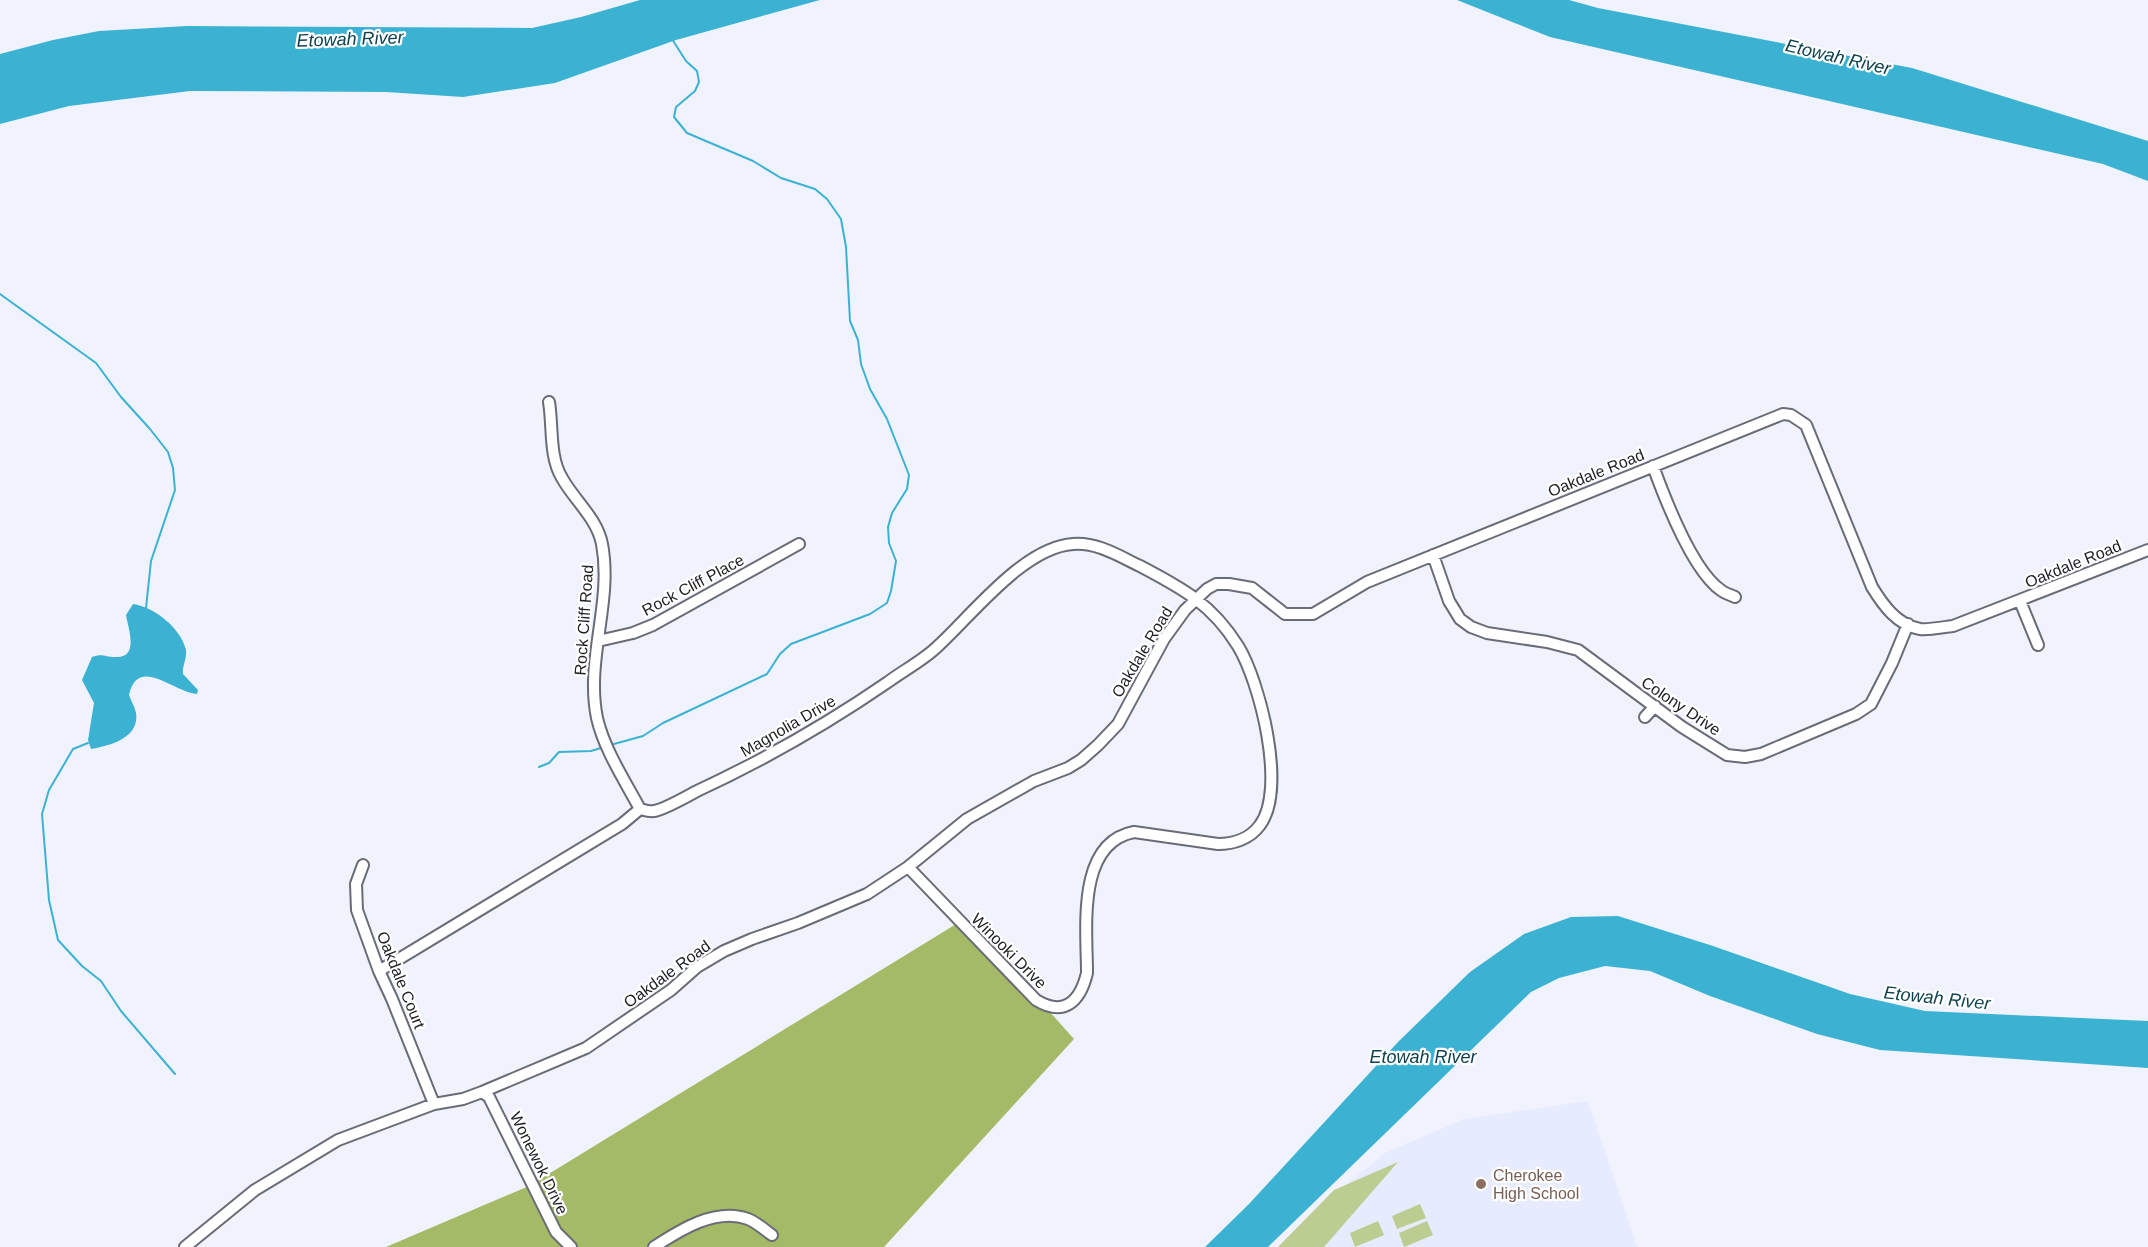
<svg xmlns="http://www.w3.org/2000/svg" width="2148" height="1247" font-family="Helvetica,sans-serif">
	<style>
		.built { fill: #e6ebfe }
		.green { fill: #bccd91 }
		.forest { fill: #a4ba66 }
		.water { fill: #3cb2d3 }
		.lines { fill: none; stroke-linecap: round; stroke-linejoin: round }
		.stream { stroke: #3cb2d3; stroke-width: 2 }
		.minor-casing { stroke: #696c76; stroke-width: 14 }
		.minor { stroke: #fff; stroke-width: 10 }
		.education-dot { fill: #8d6e63; stroke: #fff; stroke-width: 2 }
		.labels { text-anchor: middle; dominant-baseline: central; stroke-width: 4.5; stroke-linejoin: round; paint-order: stroke }
		.street-label { font-size: 16px; fill: #1e1f23; stroke: #fff }
		.education-label { font-size: 16px; fill: #785e54; stroke: #fff; text-anchor: start }
		.water-label { font-size: 18px; font-style: italic; fill: #0f4250; stroke: #fff }
	</style>
	<rect width="100%" height="100%" fill="#f0f3fe"/>
	<path class="built" d="M1588 1101 1637 1247H1293L1331 1197 1385 1153 1464 1119Z"/>
	<path class="green" d="M1398 1162 1324 1247H1278L1334 1190Z
		M1420 1204 1426 1218 1397 1229 1392 1216Z
		M1378 1221 1384 1235 1355 1247 1350 1233Z
		M1427 1221 1433 1235 1404 1247 1399 1233Z"/>
	<path class="forest" d="M966 918 1074 1039 884 1247H386L529 1186Z"/>
	<path class="water" d="M640 0H820L676 40 555 83 463 97 386 92 190 91 69 106 0 124V54L53 40 99 31 187 26 532 28 581 17Z
		M1457 0H1569L1598 8 1912 68 2148 141V181L2103 164 1550 37Z
		M133 604C154 607 181 628 186 650 187 659 182 666 183 674L198 690 197 694C173 692 138 655 129 695 131 701 135 707 136 713 140 738 109 746 91 749L88 740 94 703 82 680 92 657C102 653 105 657 115 657 140 659 128 628 126 615Z
		M1618 916 1713 946 1850 994 1925 1011 2148 1021V1068L1880 1050 1817 1034 1710 996 1650 971 1605 966 1559 978 1531 992 1268 1247H1205L1249 1204 1398 1042 1470 972 1524 934 1571 917Z"/>
	<g class="lines">
		<path class="stream" d="M0 294 96 363 121 397 150 429 168 452 173 468 175 490 151 561 146 608
			M88 743 73 749 49 790 42 814 49 900 58 940 82 966 101 981 121 1011 175 1074
			M614 744 643 736 663 723 767 674 780 654 791 644 870 614 887 603 891 591 896 561 889 543 888 527 892 513 907 489 909 475 887 419 870 389 861 364 858 340 850 321 846 247 841 219 827 199 815 189 781 178 753 161 687 133 674 117 676 107 695 91 699 82 697 71 686 61 672 39
			M539 767 549 763 559 752 591 751 601 748"/>
		<defs>
			<path id="minor" d="M549 402C553 426 549 457 562 478 574 500 597 518 602 544 613 602 585 660 597 718 604 749 625 781 640 809
				M1653 466C1665 499 1693 572 1722 591 1726 594 1731 595 1735 597
				M1433 555 1449 601 1460 619 1471 627 1487 633 1547 642 1578 650 1682 727 1727 755 1745 757 1761 754 1856 714 1871 704 1892 663 1908 624
				M2020 601 2038 645
				M598 641 633 633 653 625 799 544
				M1645 717 1655 706
				M363 865 356 884 357 910 379 971 392 999 434 1104
				M379 971 622 824 640 809C644 810 650 812 654 811 663 810 688 796 697 791 764 760 827 724 888 682 904 670 924 660 938 646 972 615 1024 547 1073 544 1097 542 1119 556 1140 566 1182 588 1212 604 1238 646 1260 682 1287 789 1260 825 1250 839 1233 844 1218 844L1134 832C1076 843 1087 929 1087 973 1080 1002 1064 1017 1036 1000L908 867
				M482 1092 489 1097 556 1232 571 1247
				M185 1247 255 1190 338 1140 434 1104 463 1099 482 1092 586 1048 671 990 697 967 724 951 752 939 798 923 867 894 908 867 967 819 1034 781 1068 768 1081 760 1098 745 1118 724 1164 639 1185 610 1207 589 1216 584H1229L1252 588 1285 614H1313L1367 582 1783 414 1791 415 1806 425 1872 587C1883 605 1897 625 1920 629 1930 630 1943 627 1953 626L2148 550
				M654 1247C680 1230 716 1207 748 1219 756 1222 765 1230 772 1235"/>
		</defs>
		<use href="#minor" class="minor-casing"/>
		<use href="#minor" class="minor"/>
	</g>
	<circle class="education-dot" cx="1481" cy="1184" r="6"/>
	<g class="labels">
		<g class="street-label">
			<text transform="translate(1596 473) rotate(-22)">Oakdale Road</text>
			<text transform="translate(2073 564) rotate(-22)">Oakdale Road</text>
			<text transform="translate(693 585) rotate(-28)">Rock Cliff Place</text>
			<text transform="translate(584 620) rotate(-86)">Rock Cliff Road</text>
			<text transform="translate(1142 652) rotate(-59)">Oakdale Road</text>
			<text transform="translate(1681 706) rotate(34)">Colony Drive</text>
			<text transform="translate(788 726) rotate(-30)">Magnolia Drive</text>
			<text transform="translate(1009 951) rotate(45)">Winooki Drive</text>
			<text transform="translate(667 974) rotate(-36)">Oakdale Road</text>
			<text transform="translate(401 980) rotate(68)">Oakdale Court</text>
			<text transform="translate(539 1163) rotate(64)">Wonewok Drive</text>
		</g>
		<g class="education-label">
			<text x="1493" y="1175">Cherokee<tspan x="1493" dy="18">High School</tspan></text>
		</g>
		<g class="water-label">
			<text transform="translate(350 39) rotate(-2)">Etowah River</text>
			<text transform="translate(1838 57) rotate(13)">Etowah River</text>
			<text transform="translate(1937 998) rotate(6)">Etowah River</text>
			<text x="1423" y="1057">Etowah River</text>
		</g>
	</g>
</svg>
